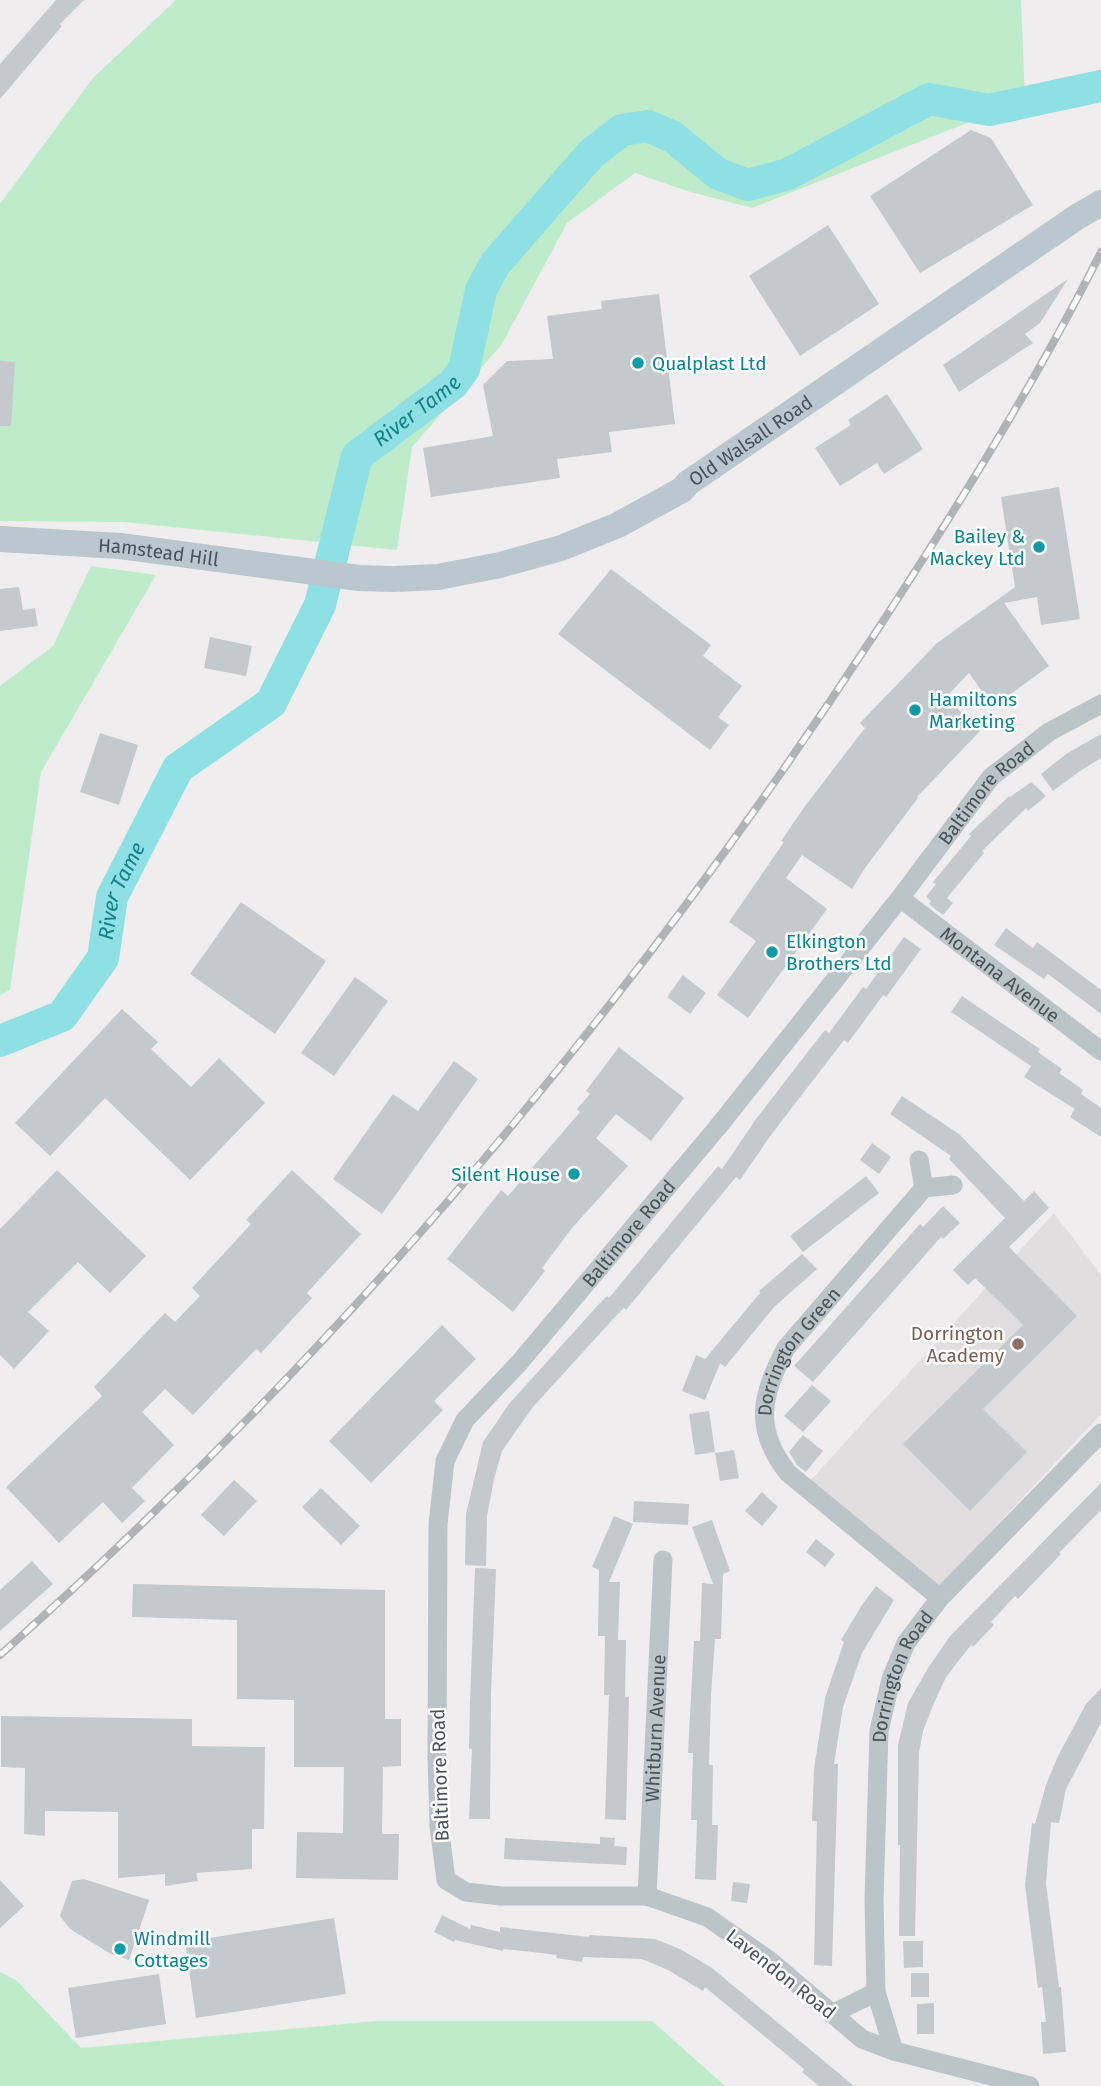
<svg xmlns="http://www.w3.org/2000/svg" width="1101" height="2086" font-family="'Fira Sans',sans-serif">
	<style>
		.education { fill: #e1dedf }
		.green { fill: #beebc9 }
		.lines { fill: none; stroke-linecap: round; stroke-linejoin: round }
		.river { stroke: #8ee0e5; stroke-width: 32 }
		.building { fill: #c4c9cd }
		.street { stroke: #bac4c9; stroke-width: 19 }
		.secondary { stroke: #bac7ce; stroke-width: 26 }
		.rail-casing { stroke: #b0b4b7; stroke-width: 8 }
		.rail { stroke: #fff; stroke-width: 5; stroke-dasharray: 16; stroke-linecap: butt }
		.culture-dot { fill: #0f9aa8; stroke: #fff; stroke-width: 2.5 }
		.education-dot { fill: #8d6e63; stroke: #fff; stroke-width: 2.5 }
		.labels { text-anchor: middle; dominant-baseline: central; stroke-width: 5; stroke-linejoin: round; paint-order: stroke }
		.culture-label { font-size: 19px; fill: #0d838f; stroke: #fff; text-anchor: start }
		.street-label { font-size: 19px; fill: #475359; stroke: #fff }
		.education-label { font-size: 19px; fill: #785e54; stroke: #fff; text-anchor: end }
		.water-label { font-size: 21px; font-style: italic; fill: #158188; stroke: #fff }
	</style>
	<rect width="100%" height="100%" fill="#f0edee"/>
	<path class="education" d="M1054 1213 1101 1275V1414L939 1587 810 1481Z"/>
	<path class="green" d="M176 0H1021L1025 100 752 208 687 191 635 173 567 223 502 344 412 447 397 550 124 522 0 521V204L93 78Z
		M91 566 156 575 41 772 10 990 0 995V686L53 646Z
		M0 1972 16 1980 81 2048 377 2021H652L725 2086H0Z"/>
	<g class="lines">
		<path class="river" id="s1" d="M0 1041 62 1016 103 958 112 897 178 768 271 703 320 605 357 456 453 384 464 369 481 290 495 264 591 154 622 130 648 126 673 137 718 174 748 185 788 174 929 99 989 110 1101 86"/>
	</g>
	<path class="building" d="M56 0H84L60 24 62 26 0 99V64Z
		M971 130 991 138 1033 205 920 273 870 196Z
		M828 225 879 304 800 356 749 276Z
		M1068 279 1040 323 1025 334 1033 343 959 392 943 365Z
		M659 294 675 424 609 432 612 452 557 459 560 478 431 497 423 448 493 436 483 385 507 361 553 359 547 316 602 309 601 301Z
		M0 361 15 362 11 426H0Z
		M887 394 923 449 884 474 877 463 840 486 815 448 851 425 848 420Z
		M1059 487 1080 619 1041 625 1037 597 1004 603 1049 666 993 707 969 673 946 697 980 731 917 797 918 798 865 868 852 889 802 855 786 878 827 909 748 1018 717 995 756 941 729 922 784 842 781 841 805 806 865 728 860 723 937 643 1015 587 1001 497Z
		M611 569 711 645 703 656 742 686 718 717 729 725 710 750 558 634Z
		M19 587 23 610 35 608 38 626 0 631V589Z
		M210 637 252 646 246 676 204 668Z
		M100 733 138 745 119 805 80 792Z
		M1101 734V758L1080 771 1053 791 1041 774 1066 754Z
		M1031 782 1046 796 1028 811 1026 808 982 851 984 853 947 898 953 903 943 915 929 904 931 901 926 897 936 884 933 882 971 836 969 834 1009 796 1010 797Z
		M241 902 326 961 275 1034 190 974Z
		M1006 928 1033 948 1037 942 1101 990V1014L1048 974 1044 979 994 945Z
		M904 937 921 949 886 997 883 995 848 1043 844 1040 771 1135 740 1180 736 1177 626 1310 624 1308 613 1319 533 1407 513 1435 502 1451 494 1479 487 1516 486 1566 465 1565 466 1514 483 1442 509 1404 598 1305 607 1296 609 1298 718 1166 722 1169 756 1119 817 1040 825 1030 829 1033 863 987 866 989Z
		M683 975 706 993 690 1014 667 997Z
		M355 977 388 1001 334 1076 301 1053Z
		M962 996 1040 1049 1038 1052 1062 1069 1059 1073 1083 1090 1081 1094 1101 1108V1137L1070 1117 1075 1109 1024 1077 1031 1066 951 1012Z
		M122 1009 158 1042 151 1049 191 1087 219 1058 265 1103 190 1180 105 1098 50 1156 15 1123Z
		M619 1047 684 1098 651 1141 616 1114 596 1138 628 1166 572 1228 542 1268 545 1271 513 1312 447 1259 501 1190 508 1196 580 1112 577 1109 590 1094 586 1091Z
		M454 1061 478 1079 382 1214 333 1179 393 1094 418 1111Z
		M902 1096 959 1134 1024 1201 1034 1191 1049 1208 1009 1247 1077 1316 983 1409 1027 1452 970 1511 903 1444 1023 1325 975 1278 968 1285 953 1270 1005 1218 949 1159 951 1156 890 1114Z
		M872 1143 891 1157 879 1174 860 1160Z
		M57 1170 146 1256 110 1293 78 1262 28 1312 49 1331 14 1369 0 1355V1229Z
		M292 1170 361 1234 307 1293 312 1298 261 1353 256 1349 193 1415 165 1389 142 1412 174 1445 132 1488 145 1501 122 1523 103 1502 59 1543 6 1487 102 1396 94 1387 165 1313 175 1322 200 1296 192 1288 251 1224 246 1220Z
		M866 1176 879 1193 803 1252 790 1236Z
		M943 1206 960 1223 943 1239 941 1237 813 1382 794 1366 920 1224 923 1227Z
		M802 1254 817 1269 774 1307 725 1367 720 1363 705 1400 682 1391 696 1355 705 1359 760 1293 759 1291Z
		M442 1325 476 1359 434 1401 443 1410 371 1483 329 1441Z
		M812 1385 831 1401 803 1432 784 1416Z
		M709 1411 715 1452 695 1455 689 1414Z
		M803 1435 823 1451 806 1472 797 1465 789 1452Z
		M734 1450 739 1478 720 1481 715 1453Z
		M234 1480 257 1501 224 1536 201 1515Z
		M1101 1483V1510L1059 1553 1061 1554 1018 1599 1015 1596 991 1622 994 1625 973 1647 971 1645 946 1677 934 1703 923 1731 919 1752 915 1936H899L900 1845H898V1745L908 1703 928 1668 950 1636Z
		M321 1488 360 1526 341 1545 302 1507Z
		M762 1492 778 1507 762 1526 745 1511Z
		M634 1501 689 1504 688 1525 633 1522Z
		M614 1516 633 1524 609 1582H620L618 1640H626L625 1697H629L626 1820 605 1819 609 1695H604L605 1636H598L599 1570 592 1567Z
		M712 1520 730 1571 723 1574 721 1639H715L711 1696 709 1765H713L712 1825H718L716 1880 695 1879 697 1820H691L693 1753H688L694 1641H700L702 1583 713 1584 692 1527Z
		M816 1539 835 1554 825 1567 806 1552Z
		M32 1561 53 1584 0 1631V1590Z
		M475 1568 496 1569 491 1694 490 1819H469L472 1749H469L470 1702Z
		M133 1584 385 1590V1719H401V1766L383 1767 382 1834H399L398 1880 296 1878 297 1832 343 1833 344 1767H294V1700L237 1699V1620L132 1617Z
		M876 1586 894 1600 862 1653 843 1707 834 1764H838L832 1966 814 1965 817 1821H812L814 1769 825 1698 844 1642 841 1640 862 1605Z
		M1101 1688V1723L1066 1789 1059 1823 1051 1822 1046 1883 1059 1987H1061L1066 2052 1043 2054 1041 2022H1046L1042 1987 1038 1988 1025 1885 1032 1823 1035 1824 1046 1785 1058 1756 1086 1704Z
		M1 1716 192 1719V1746L265 1747 264 1829H252V1869L196 1873 198 1881 165 1886V1874L118 1878V1812L45 1811V1836L24 1834 25 1768 1 1767Z
		M600 1837 615 1838 614 1846 627 1847 626 1865 504 1859 505 1838 600 1844Z
		M84 1879 149 1900 129 1960 111 1954 70 1929 60 1916 72 1881Z
		M0 1880 24 1906 0 1928Z
		M733 1882 750 1884 747 1903 731 1901Z
		M442 1915 470 1929 471 1925 500 1932V1927L589 1937V1935L655 1939 682 1950 712 1968 854 2086H819L802 2072 804 2069 705 1987 703 1991 668 1970 642 1959 583 1957 582 1962 556 1958 557 1955 524 1951 503 1949V1951L455 1940 454 1942 434 1932Z
		M334 1918 346 1994 196 2018 185 1942Z
		M903 1941H923V1967L904 1968Z
		M911 1973H929V1997H911Z
		M159 1974 166 2024 76 2038 68 1988Z
		M934 2003V2034H917V2004Z"/>
	<g class="lines">
		<g class="street">
			<path id="s2" d="M900 898 1101 1051"/>
			<path d="M919 1160 924 1188"/>
			<path id="s3" d="M940 1598 788 1473C753 1428 761 1396 786 1348L924 1188 953 1185"/>
			<path id="s4" d="M647 1896 663 1560"/>
			<path d="M832 2014 876 1992"/>
			<path id="s5" d="M894 2051 876 1992 874 1900 879 1731 891 1679 906 1643 940 1598 1101 1433"/>
			<path id="s6" d="M1030 2086 894 2051 862 2039 769 1960 707 1917 647 1896H501L466 1892 446 1880 439 1826 437 1757 438 1524 445 1461 465 1420 519 1363 717 1128 900 898 991 777 1049 732 1101 704"/>
		</g>
		<path class="secondary" id="s7" d="M0 539 120 546 359 578 393 579 438 577 500 565 561 548 618 525 682 490 688 483 1077 217 1101 203"/>
		<defs>
			<path id="rail" d="M0 1655C337 1356 630 1009 876 632 956 509 1035 384 1101 252"/>
		</defs>
		<use href="#rail" class="rail-casing"/>
		<use href="#rail" class="rail"/>
	</g>
	<g class="culture-dot">
		<circle cx="638" cy="363" r="7"/>
		<circle cx="1039" cy="547" r="7"/>
		<circle cx="915" cy="710" r="7"/>
		<circle cx="772" cy="952" r="7"/>
		<circle cx="574" cy="1174" r="7"/>
		<circle cx="120" cy="1949" r="7"/>
	</g>
	<circle class="education-dot" cx="1018" cy="1344" r="7"/>
	<g class="labels">
		<g class="culture-label">
			<text x="652" y="363">Qualplast Ltd</text>
			<text x="1025" y="536" text-anchor="end">Bailey &amp;<tspan x="1025" dy="22">Mackey Ltd</tspan></text>
			<text x="929" y="699">Hamiltons<tspan x="929" dy="22">Marketing</tspan></text>
			<text x="786" y="941">Elkington<tspan x="786" dy="22">Brothers Ltd</tspan></text>
			<text x="560" y="1174" text-anchor="end">Silent House</text>
			<text x="134" y="1938">Windmill<tspan x="134" dy="22">Cottages</tspan></text>
		</g>
		<g class="street-label">
			<text stroke="none"><textPath href="#s7" startOffset="786">Old Walsall Road</textPath></text>
			<text stroke="none"><textPath href="#s7" startOffset="159">Hamstead Hill</textPath></text>
			<text stroke="none"><textPath href="#s6" startOffset="1922">Baltimore Road</textPath></text>
			<text stroke="none"><textPath href="#s2" startOffset="126">Montana Avenue</textPath></text>
			<text stroke="none"><textPath href="#s6" startOffset="1354">Baltimore Road</textPath></text>
			<text stroke="none"><textPath href="#s3" startOffset="334">Dorrington Green</textPath></text>
			<text stroke="none"><textPath href="#s5" startOffset="382">Dorrington Road</textPath></text>
			<text stroke="none"><textPath href="#s4" startOffset="168">Whitburn Avenue</textPath></text>
			<text transform="translate(440 1775) rotate(-92)">Baltimore Road</text>
			<text transform="translate(781 1974) rotate(38)">Lavendon Road</text>
		</g>
		<g class="education-label">
			<text x="1004" y="1333">Dorrington<tspan x="1004" dy="22">Academy</tspan></text>
		</g>
		<g class="water-label">
			<text stroke="none"><textPath href="#s1" startOffset="796">River Tame</textPath></text>
			<text stroke="none"><textPath href="#s1" startOffset="208">River Tame</textPath></text>
		</g>
	</g>
</svg>
